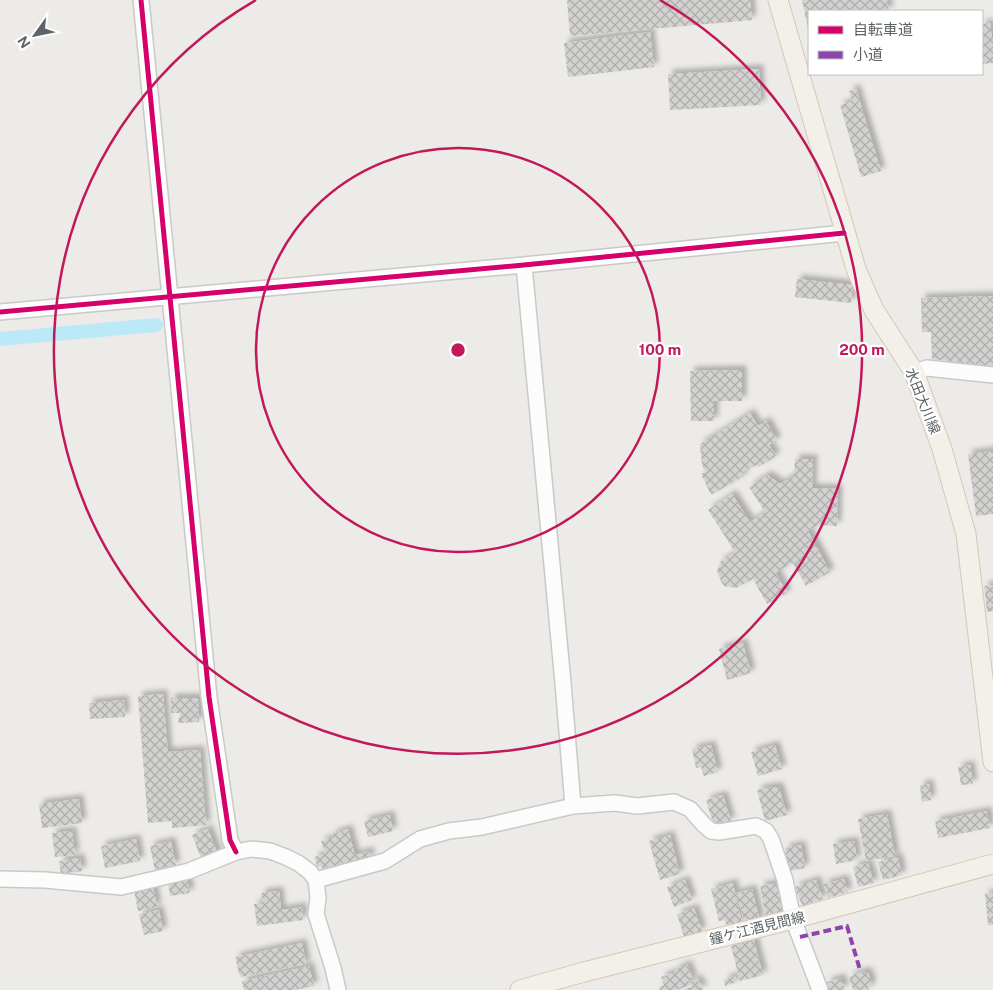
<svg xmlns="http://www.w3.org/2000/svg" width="993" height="990" font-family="'Public Sans','Noto Sans JP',sans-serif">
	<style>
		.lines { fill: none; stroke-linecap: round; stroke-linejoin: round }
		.canal { stroke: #bce9f7; stroke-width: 14 }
		.building { fill: url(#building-cross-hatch); filter: url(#shadow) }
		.minor-casing { stroke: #c9c9c8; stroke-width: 18 }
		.major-casing { stroke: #d5c7b6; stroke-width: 21 }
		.minor { stroke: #fcfcfc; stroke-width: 15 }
		.major { stroke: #f3efe9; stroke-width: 19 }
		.quiet { stroke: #8e44ad; stroke-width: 4; stroke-dasharray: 8 4; stroke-linecap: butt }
		.cycleway-casing { stroke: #fff; stroke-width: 8 }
		.cycleway { stroke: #d6006c; stroke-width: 5 }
		.ring { fill: none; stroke: #c2185b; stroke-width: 2.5 }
		.labels { text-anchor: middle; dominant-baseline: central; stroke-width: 4.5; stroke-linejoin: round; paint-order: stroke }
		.street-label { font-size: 14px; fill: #5d6366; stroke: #fff }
		.centre { fill: #c2185b; stroke: #fff; stroke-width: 2.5 }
		.ring-label { font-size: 15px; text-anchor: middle; font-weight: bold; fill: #c2185b; stroke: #fff; stroke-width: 4.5; stroke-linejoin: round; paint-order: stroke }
	</style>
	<defs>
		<pattern id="building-cross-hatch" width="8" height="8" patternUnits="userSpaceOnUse" patternTransform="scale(1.25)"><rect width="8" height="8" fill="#d3d2d1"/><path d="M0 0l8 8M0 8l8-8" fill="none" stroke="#aeaead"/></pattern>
		<filter id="shadow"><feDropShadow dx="4.5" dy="-4.5" stdDeviation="2.5" flood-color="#0004"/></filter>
	</defs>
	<rect width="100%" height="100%" fill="#edebe8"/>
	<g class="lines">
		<path class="canal" d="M0 339 156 325"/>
	</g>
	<path class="building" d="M567 0H750L752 20 570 36Z
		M802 0H887L889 11H809L808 29Z
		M990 23 993 45V63L982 64V24Z
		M650 32 654 67 568 77 564 43Z
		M759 69 761 105 670 110 668 74Z
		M856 89 881 171 861 177 840 105 852 102 849 91Z
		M797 279 853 285 851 303 795 297Z
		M993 296V367L932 359 931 332H922L921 298Z
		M742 370V401H714V421H691L690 371Z
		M750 413 758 426 766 421 777 440 769 445 776 456 759 467 756 465 742 472 744 476 711 495 701 474 706 472 702 465 700 444Z
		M993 451V514L976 516 968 454Z
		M795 459H813L812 488 838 489 837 526 819 525 808 531 830 572 806 586 793 563 776 573 787 593 767 604 753 579 736 588 724 586 721 581 717 571 721 561 735 552 708 510 732 494 750 522 765 512 749 487 767 475 780 484 794 476Z
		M993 585V611L987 612 984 586Z
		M743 643 751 673 727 680 719 649Z
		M163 694 168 752 200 750 206 825 172 828V821L148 823 138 696Z
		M171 698H199V722L178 723 180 713H171Z
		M124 700 125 717 90 719 89 703Z
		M711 745 718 772 704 776 701 767 696 768 692 749Z
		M775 745 782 769 758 776 751 752Z
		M970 765 973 784 961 785 958 767Z
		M929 784 931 800 922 802 920 785Z
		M772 787H779L787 815 765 821 757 790Z
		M723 795 731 821 714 826 706 800Z
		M79 799 82 823 42 828 39 804Z
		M987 811 990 828 938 838 935 821Z
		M887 814 895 856 866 861 858 819Z
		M390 815 393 831 368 837 364 821Z
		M208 829 218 855 202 861 192 835Z
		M348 829 355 855 369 851 371 858 323 872 321 866 317 867 314 857 325 854 321 841 333 838 332 834Z
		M72 831 75 855 55 857 52 833Z
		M670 835 680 874 660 880 649 841Z
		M136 839 140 861 105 868 101 846Z
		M171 841 176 865 155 870 150 846Z
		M854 841 857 860 836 864 833 844Z
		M801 845 805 868 789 871 785 848Z
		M898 857 902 875 883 880 878 862Z
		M80 858 82 871 61 874 59 861Z
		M868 863 874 883 858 887 853 867Z
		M187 879 190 893 170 896 168 882Z
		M844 879 848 892 828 898 824 884Z
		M685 880 692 900 674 907 667 887Z
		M816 880 823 899 802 906 795 887Z
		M733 883 742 923 728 927 724 920 719 921 711 889Z
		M779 883 785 913 766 917 760 886Z
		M153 886 157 907 138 911 134 890Z
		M752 889 760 921 745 925 736 893Z
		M279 891 281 910 302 907 303 920 257 926 254 904H262L261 893Z
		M993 893V925H988L985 894Z
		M694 908 702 931 684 937 677 914Z
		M159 910 163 931 144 935 139 914Z
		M754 940 763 975 740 981 731 946Z
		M302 943 306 964 240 977 235 957Z
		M687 964 693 979 688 981 690 985 678 990H660L659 987 664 985 661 977 676 972 675 970Z
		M309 966 314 986 295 990H244L242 981Z
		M864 971V973L868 972 872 986 868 987 869 990H853L849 977Z
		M735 976 737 982 725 986 724 980Z
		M841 978 845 990H829L827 982Z
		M698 979 703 990H683L693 986 691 982Z"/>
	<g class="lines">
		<defs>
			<path id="minor" d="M141 0 209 697 230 840 236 852
				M524 265 563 683 573 806
				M0 312 524 265 844 233
				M914 372 927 368 993 375
				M0 879 45 880 121 887 189 871 236 852 251 849 270 851 286 857 298 863 310 872 316 880 318 898 316 914 333 968 338 990
				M316 880 385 861 420 839 449 831 482 827 573 806 615 803 637 806 674 802 690 809 704 825 711 831 719 832 756 826 766 831 771 839 785 880 793 919 820 990"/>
			<path id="major" d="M778 0 856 269 874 310 914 372 942 449 966 534 993 762
				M520 990 584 972 793 919 993 864"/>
		</defs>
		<use href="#minor" class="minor-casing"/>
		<use href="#major" class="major-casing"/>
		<use href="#minor" class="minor"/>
		<use href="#major" class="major"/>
		<path class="quiet" d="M800 937 847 926 860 970"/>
		<defs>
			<path id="cycleway" d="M141 0 209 697 230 840 236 852
				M0 312 524 265 844 233"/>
		</defs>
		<use href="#cycleway" class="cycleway-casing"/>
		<use href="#cycleway" class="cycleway"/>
	</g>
	<g class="ring">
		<circle cx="458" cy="350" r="202"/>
		<path d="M660 0A404 404 0 1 1 256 0"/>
	</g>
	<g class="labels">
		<g class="street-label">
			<text transform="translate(923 401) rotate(68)">水田大川線</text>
			<text transform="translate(757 928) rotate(-14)">鐘ケ江酒見間線</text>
		</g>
	</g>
	<circle cx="458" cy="350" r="8" class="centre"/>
	<g class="ring-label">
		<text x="660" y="355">100 m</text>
		<text x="862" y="355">200 m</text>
	</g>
	<rect x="808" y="10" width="175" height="65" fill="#ffffff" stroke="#bec1c2"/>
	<rect x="818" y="26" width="25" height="8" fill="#d6006c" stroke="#bec1c2"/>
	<text x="853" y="35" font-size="15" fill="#5d6366">自転車道</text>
	<rect x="818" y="51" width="25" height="8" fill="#8e44ad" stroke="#bec1c2"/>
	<text x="853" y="60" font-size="15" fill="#5d6366">小道</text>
	<g transform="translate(35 35) rotate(237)" stroke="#ffffff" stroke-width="4" paint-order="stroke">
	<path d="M0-4L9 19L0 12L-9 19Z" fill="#5d6366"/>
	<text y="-8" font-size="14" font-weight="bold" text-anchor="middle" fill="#5d6366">N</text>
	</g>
</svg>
